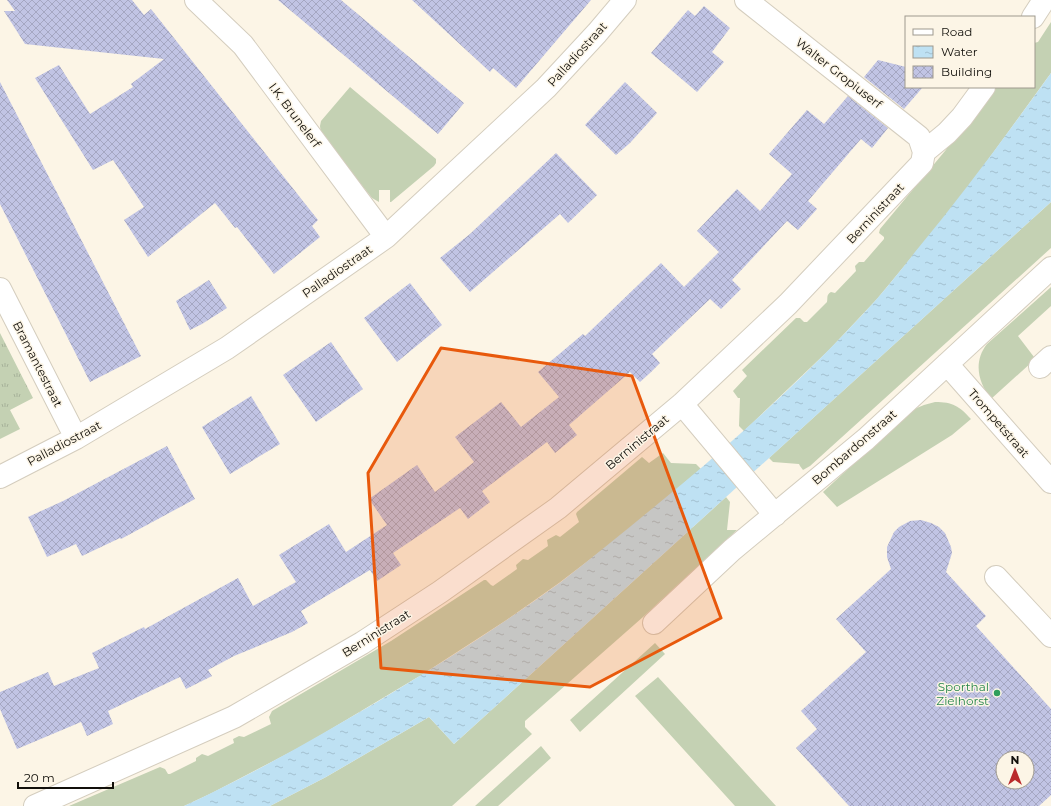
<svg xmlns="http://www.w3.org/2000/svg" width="1051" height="806" font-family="Montserrat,sans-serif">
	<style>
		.grass { fill: #c4d1b3 }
		.park { fill: url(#park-tufts) }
		.water { fill: url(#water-ripples) }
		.building { fill: url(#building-cross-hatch); fill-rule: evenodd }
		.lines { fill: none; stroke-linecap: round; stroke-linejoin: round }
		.minor-casing { stroke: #d4cdbe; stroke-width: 24 }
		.minor { stroke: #fff; stroke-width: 22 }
		.marked { fill: #e8590c; fill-opacity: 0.2; stroke: #e8590c; stroke-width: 3; stroke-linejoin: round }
		.leisure-dot { fill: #2e9e5b; stroke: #fcf5e6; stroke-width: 1.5 }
		.labels { text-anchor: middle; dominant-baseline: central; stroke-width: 3; stroke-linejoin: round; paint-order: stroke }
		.street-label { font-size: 12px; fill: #110f0a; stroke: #fcf5e6 }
		.leisure-label { font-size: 12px; fill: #27864d; stroke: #fcf5e6; text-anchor: end }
	</style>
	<defs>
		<pattern id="park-tufts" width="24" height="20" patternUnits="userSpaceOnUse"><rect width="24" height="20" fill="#c4d1b3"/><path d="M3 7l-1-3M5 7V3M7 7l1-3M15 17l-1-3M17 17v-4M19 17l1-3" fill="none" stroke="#a7b299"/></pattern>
		<pattern id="water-ripples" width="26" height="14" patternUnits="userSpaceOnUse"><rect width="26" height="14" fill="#bee1f3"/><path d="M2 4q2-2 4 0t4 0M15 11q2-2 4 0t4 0" fill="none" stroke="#a2c0cf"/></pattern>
		<pattern id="building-cross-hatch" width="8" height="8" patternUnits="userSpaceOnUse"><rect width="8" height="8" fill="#c1c4e4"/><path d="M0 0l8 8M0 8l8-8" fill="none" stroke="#a5a7c2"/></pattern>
	</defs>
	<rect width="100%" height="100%" fill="#fcf5e6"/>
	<path class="grass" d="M1051 22V73L958 201 877 299 829 350 744 431 739 426 740 398H738L733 391 747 376 742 370 796 318H800L804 322H807L827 302C828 297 826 295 831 292L835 293 856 271 855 266 859 262H864L884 239V237L879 233 880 229 945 151 992 87H1034V43L1038 42Z
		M350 87 436 159V163L434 166 391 202H390V190H379V202L372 198 321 134 320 126 321 121Z
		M1051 202V248L810 466 803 470 800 466 799 464 773 462 769 458Z
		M1051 287V306L1018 336 1034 357 1035 358 1033 361 991 399C978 382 973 362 987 344Z
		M935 402C953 402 959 406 971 419L952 435 837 507 823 492 912 410 924 405Z
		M663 453 671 463 696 464 701 469 618 538 559 583 505 621 423 674 306 744 212 793 184 806H69L160 767 165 769 168 774H170L196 761V758L202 754 208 756 234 743 233 739 239 736 244 737 271 724 269 717 272 711 391 641 484 580H486L491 585 493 586 517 569 516 565 523 559 528 560 548 546 547 540 556 535 560 537 579 522 576 514 577 512 642 457 649 463Z
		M726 497 730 502 727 530H737L643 617 525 721V727L532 734 452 806H270L326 777 429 717 454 744Z
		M655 643 665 654 580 732 570 720Z
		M658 677 776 806H735L635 696Z
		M541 746 551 758 498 806H475Z"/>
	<path class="park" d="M0 333 33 398 10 410 20 429 0 439Z"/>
	<path class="water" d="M1051 73V202L454 744 429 717 326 777 270 806H184C251 775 314 739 377 702 440 664 502 625 561 582 602 550 642 517 682 484 750 427 815 367 875 301 889 285 902 269 915 252 963 194 1007 134 1051 73Z"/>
	<path class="building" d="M7 0H132L144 15 151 9 318 220 312 226 320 237 274 274 237 227 235 228 215 203 148 257 124 220 144 207 113 160 93 170 35 78 59 65 90 114 133 87 131 84 164 59 25 44 4 11H15Z
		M278 0H341L464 103 438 134Z
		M412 0H591L516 88 493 68 490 72Z
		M704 6 730 28 712 52 724 62 697 92 651 53 688 10 695 16Z
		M878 60 906 67V87H923L904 109 864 77Z
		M0 82 141 356 90 382 0 204Z
		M625 82 657 113 630 143 616 155 585 125Z
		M848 96 888 128 872 148 861 139 808 201 817 209 798 230 787 221 732 280 741 289 721 309 710 299 652 354 660 363 650 373 640 382 630 372 569 425 577 435 555 453 547 442 482 491 490 502 468 519 460 508 393 553 401 565 377 581 370 570 301 611 308 623 292 632 234 656 208 670 212 676 186 689 180 677 108 711 113 724 87 736 81 722 17 749 0 709V692L48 672 54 686 99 668 92 653 144 627 145 629 238 578 253 606 296 582 279 555 329 524 346 552 387 525 369 499 417 465 435 492 474 462 455 437 501 402 521 427 559 397 538 372 583 334 585 336 661 263 684 287 719 252 697 231 737 189 760 211 792 174 769 154 807 110 824 124Z
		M556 153 597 195 568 223 560 214 470 292 440 258 470 234Z
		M209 280 227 308 202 324 190 330 176 301Z
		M410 283 442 325 397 362 364 318Z
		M331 342 363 389 316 422 283 375Z
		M251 396 280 444 230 474 202 427Z
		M167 446 195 499 121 539 120 538 82 556 76 544 47 557 28 517 63 501Z
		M921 520 931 523 939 527 945 533 951 547 952 553 946 572 986 616 976 626 1051 709V795L1039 806H849L796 748 817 729 801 711 866 652 836 619 891 569 887 557V547L894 532 899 527 910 521ZM1003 758H1027V782H1003Z"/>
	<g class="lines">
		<defs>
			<path id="minor" d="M196 0 243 45 386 237
				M1033 17 1044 0
				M924 152 947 133 962 117 984 87
				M0 289 76 438
				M947 364 1051 482
				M1040 367 1051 357
				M682 404 775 515
				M0 477 76 438 227 348 386 237 546 88 597 33 625 0
				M996 577 1051 636
				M654 623 732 550 866 439 1051 268
				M35 806 234 717 362 643 440 592 558 508 682 404 788 304 922 163 924 152 919 137 746 0"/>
		</defs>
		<use href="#minor" class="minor-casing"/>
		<use href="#minor" class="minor"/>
	</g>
	<path class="marked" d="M441 348 632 376 721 618 590 687 381 668 368 473Z"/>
	<circle class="leisure-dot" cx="997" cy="693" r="4"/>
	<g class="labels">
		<g class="street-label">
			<text transform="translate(577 54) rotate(-48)">Palladiostraat</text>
			<text transform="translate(839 73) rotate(38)">Walter Gropiuserf</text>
			<text transform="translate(295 115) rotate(53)">I.K. Brunelerf</text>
			<text transform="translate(875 213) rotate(-47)">Berninistraat</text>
			<text transform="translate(337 271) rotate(-35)">Palladiostraat</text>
			<text transform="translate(38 364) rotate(63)">Bramantestraat</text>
			<text transform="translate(999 423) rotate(49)">Trompetstraat</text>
			<text transform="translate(637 442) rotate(-40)">Berninistraat</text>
			<text transform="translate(64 443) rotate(-28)">Palladiostraat</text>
			<text transform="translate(854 447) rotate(-41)">Bombardonstraat</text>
			<text transform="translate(376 633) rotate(-32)">Berninistraat</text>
		</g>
		<g class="leisure-label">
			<text x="989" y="686">Sporthal<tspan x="989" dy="14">Zielhorst</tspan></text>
		</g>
	</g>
	<rect x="905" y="16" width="130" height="72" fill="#fcf5e6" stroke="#9e998e"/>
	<rect x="913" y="29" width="20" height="6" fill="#ffffff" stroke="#9e998e"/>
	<text x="941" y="36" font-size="12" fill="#110f0a">Road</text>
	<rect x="913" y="46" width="20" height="12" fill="url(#water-ripples)" stroke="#9e998e"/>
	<text x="941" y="56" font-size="12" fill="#110f0a">Water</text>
	<rect x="913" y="66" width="20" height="12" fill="url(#building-cross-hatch)" stroke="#9e998e"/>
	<text x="941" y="76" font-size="12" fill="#110f0a">Building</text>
	<g transform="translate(1015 770)"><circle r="19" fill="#fcf5e6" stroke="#9e998e"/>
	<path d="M0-3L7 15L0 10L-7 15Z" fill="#ba2a2b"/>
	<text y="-6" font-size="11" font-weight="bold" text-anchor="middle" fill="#110f0a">N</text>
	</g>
	<path d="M18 782v6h95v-6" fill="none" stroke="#110f0a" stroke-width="2"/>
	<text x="24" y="782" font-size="12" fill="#110f0a" stroke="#fcf5e6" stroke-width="3" paint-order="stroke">20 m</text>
</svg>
